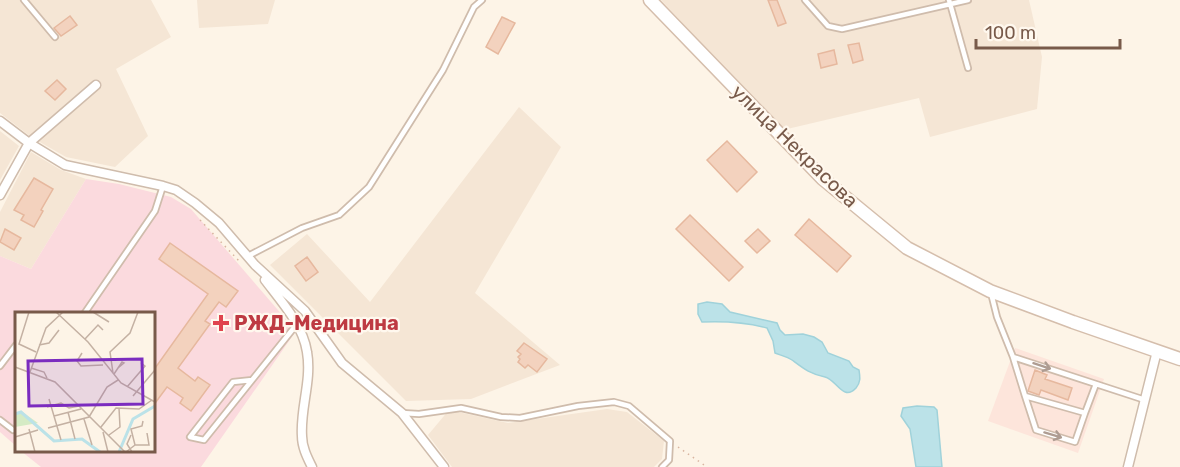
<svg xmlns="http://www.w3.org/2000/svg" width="1180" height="467" font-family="Rubik,sans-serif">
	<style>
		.residential { fill: #f5e6d5 }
		.commercial { fill: #fde5db }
		.medical { fill: #fbdade }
		.water { fill: #bbe2e8; stroke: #a0d2da; stroke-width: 1.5 }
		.building { fill: #f3d2be; stroke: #e6b89e; stroke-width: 1.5 }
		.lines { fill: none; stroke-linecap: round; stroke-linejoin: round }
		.service-casing { stroke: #cfbcac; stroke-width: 8 }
		.minor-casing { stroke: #cfbcac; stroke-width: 11 }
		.secondary-casing { stroke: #d5beac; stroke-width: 15 }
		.path { stroke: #d9b5a0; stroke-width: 1.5; stroke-dasharray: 1.5 4.5; stroke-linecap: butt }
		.service { stroke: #fff; stroke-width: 4.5 }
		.minor { stroke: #fff; stroke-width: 8 }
		.secondary { stroke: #fff; stroke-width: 12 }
		.oneway { stroke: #ae9c92 }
		.health-dot { fill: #e0444e; stroke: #fff8ee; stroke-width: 2 }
		.labels { text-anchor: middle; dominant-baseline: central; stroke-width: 4.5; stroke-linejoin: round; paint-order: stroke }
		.street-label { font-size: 20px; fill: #785a4a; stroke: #fff8ee }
		.health-label { font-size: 20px; font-weight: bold; fill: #be3a42; stroke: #fff8ee; text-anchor: start }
		.inset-river { fill: none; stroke: #bbe2e8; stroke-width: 3 }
		.inset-road { fill: none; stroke: #c4b1a3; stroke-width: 1.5 }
		.view { fill: #7b2cbf; fill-opacity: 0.15; stroke: #7b2cbf; stroke-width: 3 }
		.inset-edge { fill: none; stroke: #785a4a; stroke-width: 3 }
	</style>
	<rect width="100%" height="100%" fill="#fdf4e7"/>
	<path class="residential" d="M0 0H151L171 37 116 69 148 136 115 167 66 157 31 137 0 113Z
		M197 0H275L268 24 199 28Z
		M661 0H1029L1042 57 1037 109 930 137 919 98 783 130Z
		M519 107 561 147 475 293 560 365 471 399 406 401 270 265 307 234 370 302Z
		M0 131 19 146 0 180Z
		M31 152 61 170 86 179 31 269 0 256V212Z
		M607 409 627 412 664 441 662 459 654 467H452L428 435 449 410 508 423Z"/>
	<path class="commercial" d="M1015 348 1104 379 1078 453 988 421Z"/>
	<path class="medical" d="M86 179 119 184 171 197 191 209 296 331 201 467H41L21 451 153 450V314H16V446L0 432V256L31 269Z"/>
	<path class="water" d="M707 302 722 304 730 312 777 323 780 330 785 335 803 334 814 337 822 342 828 353 849 361 853 367 859 370C860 377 861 382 856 388 843 402 836 379 825 377 810 374 804 369 792 360 788 357 780 355 775 353L773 341 767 328C745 322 725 321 702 322L698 314V304Z
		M917 406 934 407 937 410 942 467H916L910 429 901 416 903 408Z"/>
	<path class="building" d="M768 0H777L786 23 778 26Z
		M70 16 77 25 61 36 54 28Z
		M502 17 515 23 498 54 486 47Z
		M859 43 863 60 853 63 848 45Z
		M834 50 837 64 821 68 818 54Z
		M57 80 66 89 55 100 45 91Z
		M727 141 757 172 737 192 707 160Z
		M34 178 53 189 41 210 43 211 34 227 21 220 24 215 14 210Z
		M690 215 743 267 729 281 676 229Z
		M809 219 851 256 837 272 795 235Z
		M5 229 21 238 14 250 0 242Z
		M758 229 770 241 757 253 745 241Z
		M170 243 238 291 226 307 219 302 205 321 210 324 178 368 195 381 198 377 210 385 191 411 180 403 183 398 167 387 153 406V371L208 294 159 259Z
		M307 257 318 272 306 281 295 266Z
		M524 343 547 359 537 372 528 365 525 368 518 362 520 359 518 357 521 354 517 351Z
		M1035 370 1047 375 1045 379 1072 388 1068 400 1041 390 1039 395 1028 391Z"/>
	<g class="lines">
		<defs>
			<path id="service" d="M24 0 55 37
				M805 0 828 26 842 29 968 0
				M949 0 968 68
				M248 256 302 228 339 215 369 187 443 70 474 7 482 0
				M991 293 997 317 1013 357 1145 400
				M84 314 155 211 163 186
				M1013 357 1025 396 1085 413 1096 384
				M0 366 16 345
				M252 380 233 382 190 437 204 440 297 324
				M1025 396 1036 430 1075 442 1085 413
				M402 413 419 414 461 408 501 417 520 418 578 406 614 402 629 406 670 441 669 460 662 467
				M0 420 13 430"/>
			<path id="minor" d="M0 121 29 143 65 165 163 186 176 190 195 203 219 223 255 265 305 311 342 363 402 413 444 467
				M0 195 29 143 96 85
				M265 280C281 301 303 325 307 352 312 381 300 408 302 436 302 447 307 457 312 467
				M1128 467 1157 351"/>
			<path id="secondary" d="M650 0 823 179 907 248 990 291 1073 322 1180 359"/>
		</defs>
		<use href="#service" class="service-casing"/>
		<use href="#minor" class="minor-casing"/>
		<use href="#secondary" class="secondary-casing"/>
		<path class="path" d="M200 220 240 262
			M678 447 707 467"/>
		<use href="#service" class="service"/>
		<use href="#minor" class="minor"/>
		<use href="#secondary" class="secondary"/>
	</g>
	<defs><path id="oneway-shaft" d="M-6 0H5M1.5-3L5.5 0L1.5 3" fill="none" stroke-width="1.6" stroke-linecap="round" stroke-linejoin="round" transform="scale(1.5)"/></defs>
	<g class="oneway">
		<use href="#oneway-shaft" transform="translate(1042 366) rotate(18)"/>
		<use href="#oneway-shaft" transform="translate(1053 435) rotate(17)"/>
	</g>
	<path class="health-dot" d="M218 314h6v6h6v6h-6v6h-6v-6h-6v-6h6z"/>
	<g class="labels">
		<g class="street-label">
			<text transform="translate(795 146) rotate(44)">улица Некрасова</text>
		</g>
		<g class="health-label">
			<text x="234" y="323">РЖД-Медицина</text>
		</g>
	</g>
	<g transform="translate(15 312)">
		<rect width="140" height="140" fill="#fdf4e7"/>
		<path d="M6 99 23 111 0 115V101Z" fill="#d5ebc5"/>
		<path class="inset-river" d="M0 102 6 100 39 129 67 127 85 140M104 140 118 107 140 94"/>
		<path class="inset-road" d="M14 0 4 32 21 40M41 0 73 30 106 71 140 90M78 0 94 10M70 27 83 13 88 18M24 33 34 31 44 18M67 41 62 49 66 54 88 53M0 55 40 70 110 140M16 56 29 60 32 66M15 60 31 16 48 0M98 61 95 40 115 21 123 0M99 62 107 50 109 51 103 56M112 75 130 54 126 51M118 84 140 58M34 87 46 128M32 95 46 91 54 96 64 94M53 100 60 127M39 104 66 97M69 107 77 133M86 115 101 96 124 97 137 88M33 116 74 105 92 75 103 68M14 117 20 140M88 120 93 140M94 123 105 115 104 96M116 123 112 132 117 140M0 125 23 118M120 133H134L132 121M111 140 120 133 116 117 127 114 128 109"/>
		<path class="view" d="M127 47 128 92 14 94 13 49Z"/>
		<rect width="140" height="140" class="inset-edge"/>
	</g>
	<path d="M976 39v9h144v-9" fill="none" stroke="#785a4a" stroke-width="3"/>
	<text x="985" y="39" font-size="18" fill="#785a4a" stroke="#fff8ee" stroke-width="4.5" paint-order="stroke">100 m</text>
</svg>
